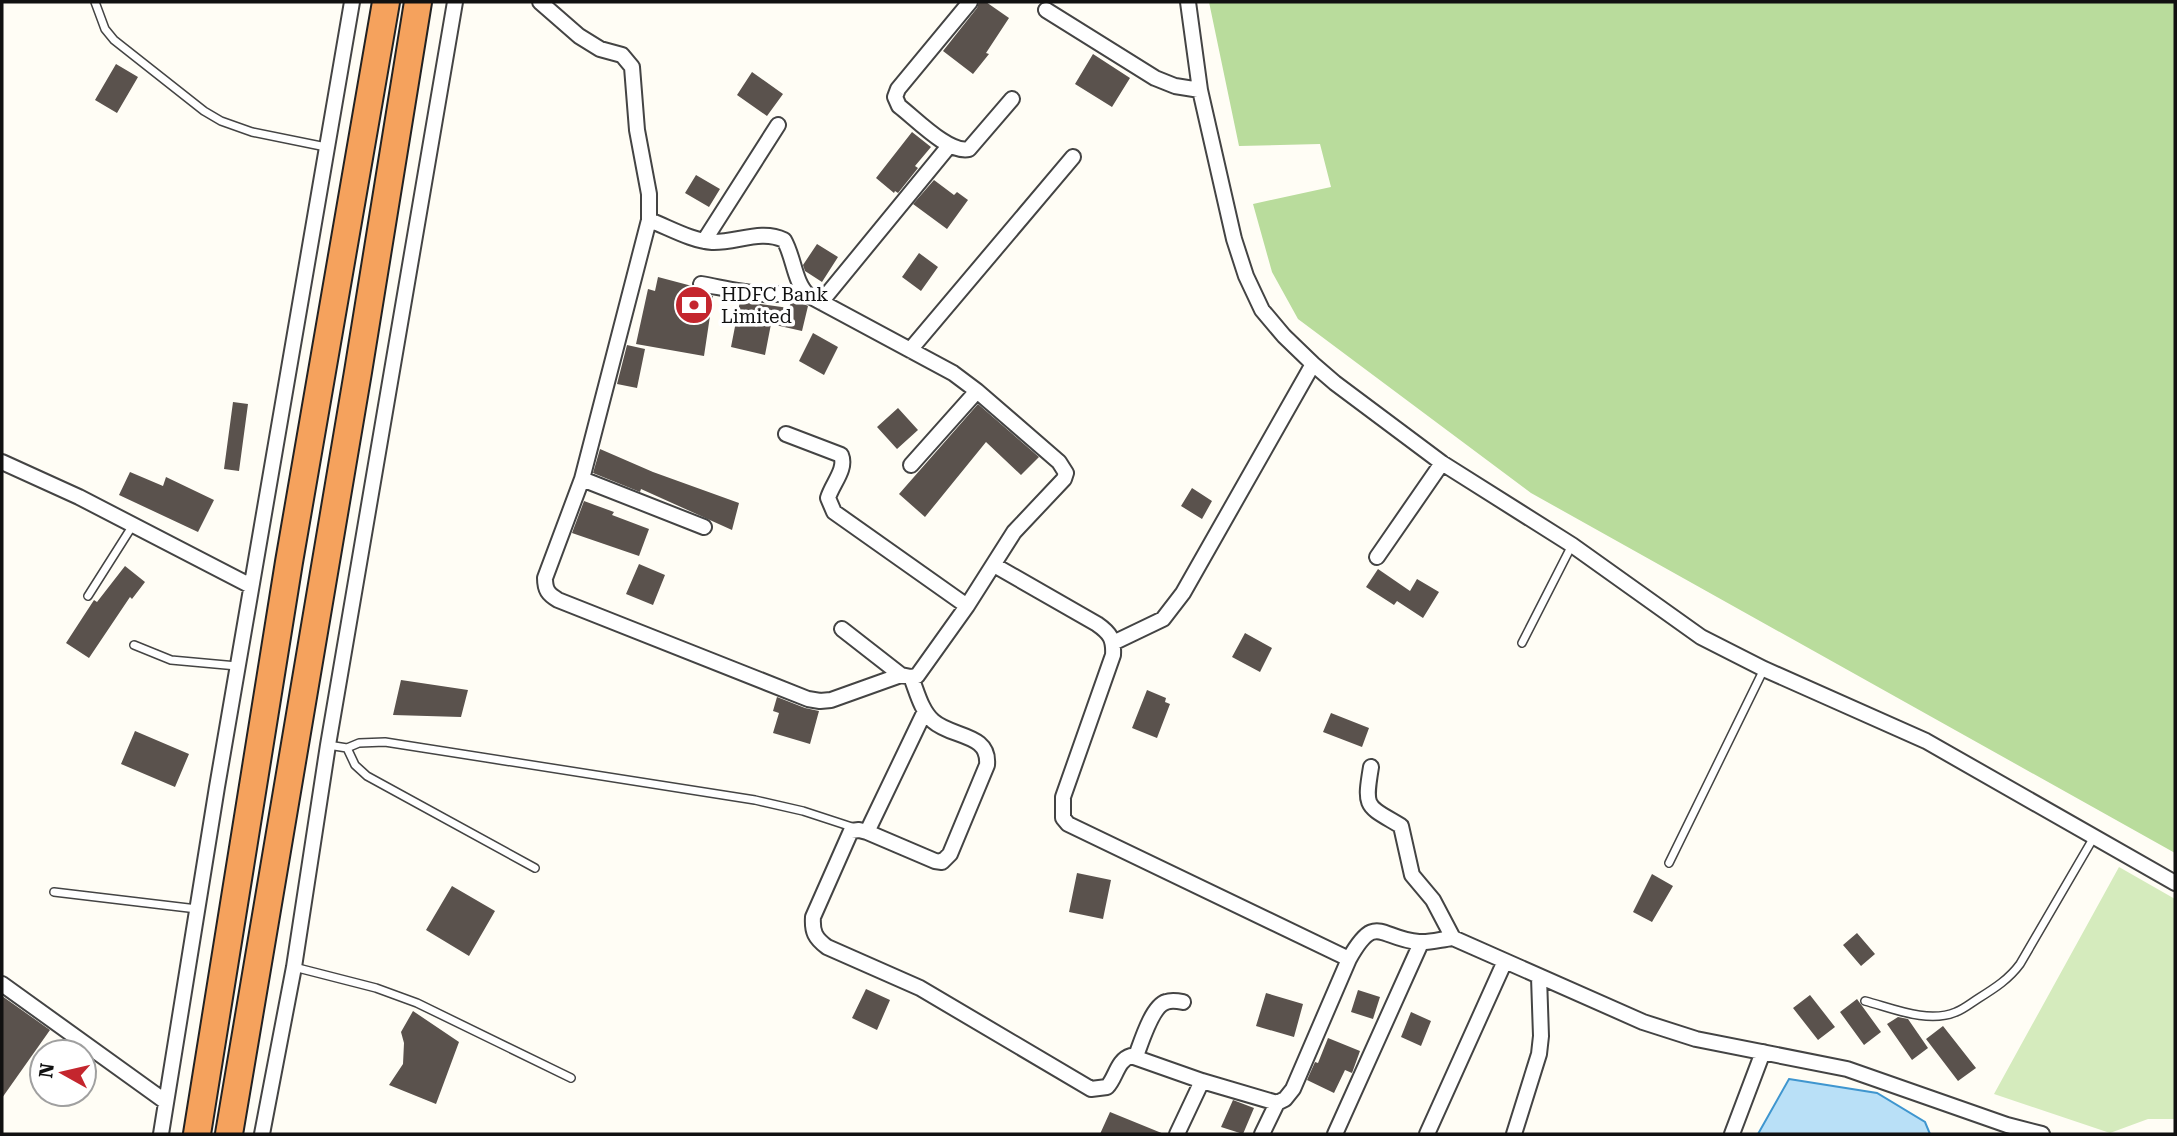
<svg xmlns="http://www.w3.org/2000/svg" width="2177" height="1136" font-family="'Roboto Serif',serif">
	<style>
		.green { fill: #d5ebbd }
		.forest { fill: #b9dc9c }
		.water { fill: #b9e0f7; stroke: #3f96cf; stroke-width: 2 }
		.building { fill: #5a524d }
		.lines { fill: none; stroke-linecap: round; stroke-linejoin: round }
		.lane-casing { stroke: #444; stroke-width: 10 }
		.street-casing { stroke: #444; stroke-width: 18 }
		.highway-casing { stroke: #222; stroke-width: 30 }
		.lane { stroke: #fff; stroke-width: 7 }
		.street { stroke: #fff; stroke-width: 14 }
		.highway { stroke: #f5a25d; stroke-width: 26 }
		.labels { text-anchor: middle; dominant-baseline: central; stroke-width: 7; stroke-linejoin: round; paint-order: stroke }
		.poi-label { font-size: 19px; fill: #111; stroke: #fff; text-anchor: start }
	</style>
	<rect width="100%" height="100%" fill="#fffdf5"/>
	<path class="green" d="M2119 867 2175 899V1119H2148L2110 1133 1994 1094Z"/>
	<path class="forest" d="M1209 2H2175V853L1531 493 1298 319 1272 272 1253 204 1331 187 1320 144 1239 146Z"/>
	<path class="water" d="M1789 1079 1877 1093 1925 1122 1930 1134H1758Z"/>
	<path class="building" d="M979 2H986L1009 18 986 53 989 54 973 74 943 51 977 8Z
		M1093 54 1130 78 1112 107 1075 84Z
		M116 64 138 77 117 113 95 100Z
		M752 72 783 94 767 116 737 95Z
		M912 132 931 147 915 166 918 168 898 193 895 191 894 193 876 178Z
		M696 175 720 189 709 207 685 193Z
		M934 180 954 195 957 192 968 200 947 229 913 204Z
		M817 244 838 257 822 282 805 271 803 265Z
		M919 253 938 267 921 291 902 277Z
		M658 277 692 286 695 292 713 296 704 356 636 344 648 289 655 291Z
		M740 301 789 308 791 302 804 304 808 306 802 331 771 324 765 355 731 347Z
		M813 333 838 347 824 375 799 361Z
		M627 345 645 349 637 388 617 384Z
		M233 402 248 404 239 471 224 469Z
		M978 404 1039 457 1021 475 986 442 925 517 899 494Z
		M898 408 918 430 897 449 877 427Z
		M600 449 653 472 739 503 732 530 641 489 640 492 593 473Z
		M130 472 163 486 166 477 214 500 198 532 119 495Z
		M1192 488 1212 501 1202 519 1181 506Z
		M584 501 614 512 612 515 649 529 639 556 572 533Z
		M639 564 665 575 653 605 626 594Z
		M125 566 145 582 132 599 130 597 89 658 66 643 94 600 97 602Z
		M1378 569 1410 591 1417 579 1439 592 1423 618 1397 601 1394 605 1366 587Z
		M1245 633 1272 648 1260 672 1232 657Z
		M401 680 468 690 461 717 393 715Z
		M1147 690 1166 698 1165 702 1170 704 1157 738 1132 728Z
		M777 697 805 708 819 711 810 744 773 733 779 713 773 711Z
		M1331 713 1369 728 1362 747 1323 732Z
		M135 731 189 754 175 787 121 764Z
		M1077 873 1111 880 1103 919 1069 912Z
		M1652 874 1673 886 1652 922 1633 912Z
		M452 886 495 911 469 956 426 930Z
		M1857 933 1875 954 1861 966 1843 945Z
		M866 989 890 1000 877 1030 852 1018Z
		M1358 990 1380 997 1373 1019 1351 1012Z
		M1266 993 1303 1004 1294 1037 1256 1026Z
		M1810 995 1835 1027 1818 1040 1793 1008Z
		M2 996 50 1030 2 1098Z
		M1857 999 1881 1032 1864 1045 1840 1012Z
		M413 1011 459 1042 436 1104 389 1085 403 1064 404 1043 401 1032Z
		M1411 1012 1431 1021 1421 1046 1401 1037Z
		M1898 1017 1908 1019 1928 1048 1912 1060 1887 1024Z
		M1943 1026 1976 1068 1958 1081 1926 1039Z
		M1328 1038 1360 1051 1352 1073 1345 1070 1334 1093 1307 1080 1315 1062 1318 1063Z
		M1233 1100 1254 1108 1243 1134 1221 1127Z
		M1110 1112 1164 1134H1100Z"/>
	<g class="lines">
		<defs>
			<path id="lane" d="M95 2 105 29 114 40 204 111 221 121 252 132 326 147
				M88 596 133 525
				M1522 643 1572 545
				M134 645 171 660 237 666
				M328 745 347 748 359 743 385 742 755 800 803 811 855 828
				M347 748 355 765 367 776 535 868
				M1669 863 1764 669
				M54 892 197 909
				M294 967 376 988 417 1003 571 1078
				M1865 1001C1892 1008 1928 1024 1956 1012 1964 1009 1971 1003 1979 998 1995 988 2009 979 2020 964L2094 837"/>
			<path id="street" d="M540 2 579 36 600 49 622 55 632 67 637 130 649 194V220C668 227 692 241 712 242 736 243 761 229 784 240 794 257 794 282 808 295L953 373 977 391 911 465
				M970 2 898 89 895 97 899 106C915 118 949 154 969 149L1012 99
				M1188 2 1200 90 1234 239 1246 276 1262 310 1284 336 1313 364 1335 383 1442 463 1572 545 1701 637 1764 669 1926 741 2175 883
				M1046 10 1155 78 1175 86 1200 90
				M649 220 582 479 545 578C545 590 548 594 558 600L808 699 820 701 831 700 901 675
				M704 241 778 125
				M701 284C735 290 769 300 802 290
				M821 302 949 146
				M910 350 1073 157
				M786 434 841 455C847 469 832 484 828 498L834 512 967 606
				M2 462 79 497 251 586
				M582 479 704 527
				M1377 557 1442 463
				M994 565 1097 624C1110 633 1114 639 1113 655L1063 797V818L1068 824 1349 959
				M842 629 901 675 911 677 917 676 967 606 1014 532 1064 479 1066 473 1059 462 977 391
				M1113 643 1163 619 1183 593 1313 364
				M911 677C917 692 921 710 933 721 952 738 990 733 987 765L950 854 942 862 935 861 867 832 859 830 851 831 813 917C812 932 815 938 827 947L920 988 1091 1089 1107 1087C1116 1078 1117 1060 1131 1056L1202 1081 1277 1103
				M1371 767C1364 809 1366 805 1401 826L1412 875 1433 900 1453 938
				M867 832 925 711
				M2 984 166 1102
				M1136 1056C1141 1043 1152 1006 1166 1002 1171 1000 1178 1001 1183 1002
				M161 1134 217 787 352 2
				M262 1134 294 967 328 745 455 2
				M1177 1134 1202 1081
				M1262 1134 1277 1103 1285 1099 1293 1089 1349 959C1376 911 1380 939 1419 942 1430 943 1442 939 1453 938L1643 1022 1696 1039 1847 1069 2007 1125 2042 1134
				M1335 1134 1421 943
				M1427 1134 1505 961
				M1514 1134 1539 1054 1541 1036 1539 977
				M1732 1134 1763 1052"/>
			<path id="highway" d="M197 1134 289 562 386 2
				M229 1134 358 372 418 2"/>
		</defs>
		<use href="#lane" class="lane-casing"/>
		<use href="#street" class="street-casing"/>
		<use href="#highway" class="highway-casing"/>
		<use href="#lane" class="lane"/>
		<use href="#street" class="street"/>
		<use href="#highway" class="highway"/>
	</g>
	<defs>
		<symbol id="bank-disc" viewBox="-11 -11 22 22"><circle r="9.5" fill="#c4262e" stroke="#fff"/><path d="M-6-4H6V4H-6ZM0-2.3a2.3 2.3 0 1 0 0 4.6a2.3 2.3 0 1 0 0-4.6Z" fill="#fff"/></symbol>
	</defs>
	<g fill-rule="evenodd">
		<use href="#bank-disc" x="672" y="283" width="44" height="44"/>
	</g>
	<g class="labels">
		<g class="poi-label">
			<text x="721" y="294">HDFC Bank<tspan x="721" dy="22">Limited</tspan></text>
		</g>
	</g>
	<rect width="2177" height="1136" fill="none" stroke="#111111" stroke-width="7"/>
	<g transform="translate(63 1073) rotate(278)"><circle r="33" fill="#ffffff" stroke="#a0a0a0" stroke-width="2"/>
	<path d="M0-5L12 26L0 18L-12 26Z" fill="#c4262e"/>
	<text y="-10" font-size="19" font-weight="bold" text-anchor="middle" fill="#111111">N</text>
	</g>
</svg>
